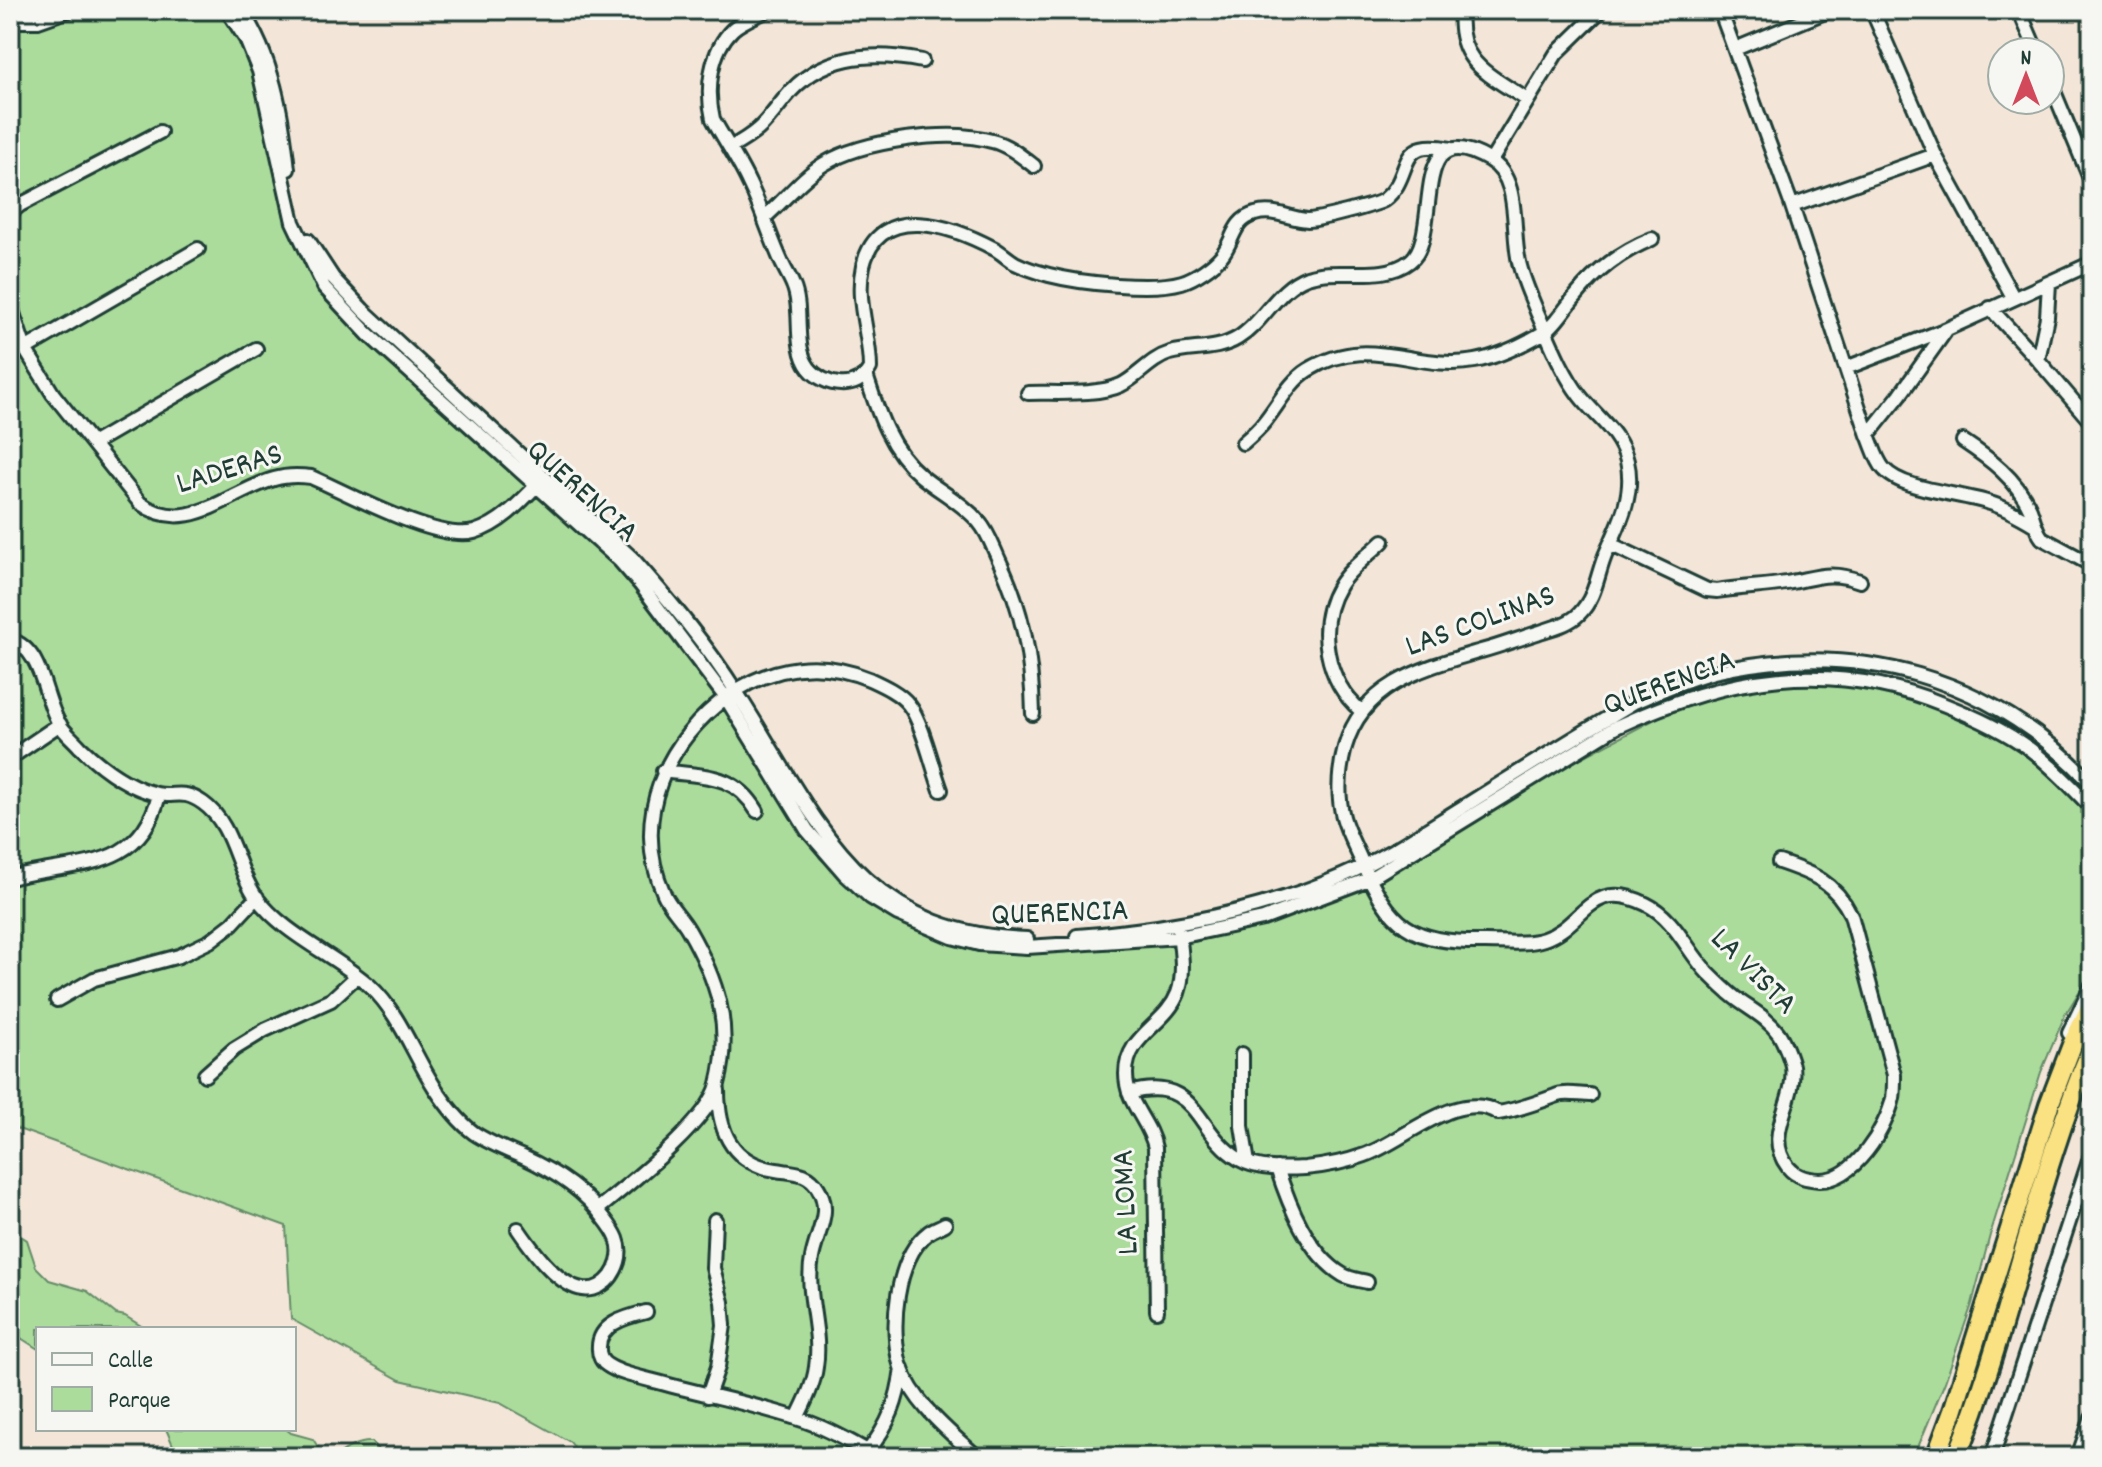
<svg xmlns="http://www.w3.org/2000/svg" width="2102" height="1467" font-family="Dekko,sans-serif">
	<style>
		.green { fill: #abdc9c; stroke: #658c68; stroke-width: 2 }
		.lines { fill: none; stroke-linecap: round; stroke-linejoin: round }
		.minor-casing { stroke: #1f3d34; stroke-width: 18 }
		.highway-casing { stroke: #1f3d34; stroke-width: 24 }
		.minor { stroke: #f6f6f2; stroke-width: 12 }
		.highway { stroke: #fae181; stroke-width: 18 }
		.labels { text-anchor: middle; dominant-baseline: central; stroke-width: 6; stroke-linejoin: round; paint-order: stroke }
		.street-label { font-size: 32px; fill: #1f3d34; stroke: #f6f6f2 }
	</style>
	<rect width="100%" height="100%" fill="#f4e5d9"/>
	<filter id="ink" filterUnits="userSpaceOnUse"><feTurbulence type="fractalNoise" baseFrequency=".0125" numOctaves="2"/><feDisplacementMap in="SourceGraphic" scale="16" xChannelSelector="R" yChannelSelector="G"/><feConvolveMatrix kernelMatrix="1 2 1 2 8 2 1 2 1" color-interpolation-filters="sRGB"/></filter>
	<g filter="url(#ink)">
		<path class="green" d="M10 10H220L240 38 256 82 285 222 318 286 338 311 619 565 703 673 820 858 868 902 931 937 979 949 1033 954 1194 942 1289 917 1381 880 1551 774 1659 717 1735 690 1780 685 1810 683 1888 691 1976 723 2016 746 2060 783 2092 817V971L2065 1015 2041 1072 1990 1235 1972 1304 1945 1382 1914 1457H582L570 1442 500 1403 400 1380 291 1319 286 1226 10 1126Z
			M10 1229 27 1240 36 1267 49 1280 87 1291 116 1314 125 1316 146 1329H38V1349L10 1331Z
			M166 1429H286L291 1433 313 1439 323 1455 335 1457C345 1449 358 1441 372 1442L379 1451 376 1457H178Z"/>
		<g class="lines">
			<defs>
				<path id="minor" d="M227 10 246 39 259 71 293 222 324 287 368 334 620 561 640 584 726 698 807 830 845 874 870 897 898 914 952 937 979 944 1027 947 1179 937 1263 919 1369 879 1616 727C1726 676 1830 658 1945 705 1975 717 2004 730 2031 750 2053 767 2073 788 2092 808
					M241 10C273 58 282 113 288 169
					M767 10C756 16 742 21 733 29 710 51 706 90 713 119 725 141 739 161 749 183 762 209 770 237 782 263 785 270 790 277 793 285 804 310 792 346 809 368 824 387 858 392 870 368 870 333 855 301 863 266 879 199 954 227 995 249 1002 253 1008 259 1015 263 1025 268 1038 272 1049 275 1080 283 1152 291 1182 282 1195 278 1213 266 1222 255 1234 240 1233 220 1255 214 1274 208 1289 219 1308 220 1317 220 1377 205 1384 200 1416 175 1392 137 1451 149
					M1461 10C1456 63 1489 74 1527 100
					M1720 10 1792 206 1868 435C1873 446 1876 460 1884 469 1903 491 1962 493 1990 503 2006 508 2020 516 2035 525
					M1872 10 1935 155 2013 297
					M2019 10 2037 52
					M10 21H38L69 10
					M1735 49 1830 10
					M2050 82 2092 183
					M730 148C762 130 763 125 785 98 820 54 871 51 922 61
					M1491 161 1556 54 1601 10
					M1792 206 1935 155
					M10 213 20 205 160 132
					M764 218C784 201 801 178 824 164 862 141 948 128 992 141 1008 145 1021 156 1034 166
					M308 240 333 278 363 310 632 558C670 601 707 645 737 693 817 818 857 933 1027 939
					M2049 283 2047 317 2038 360 2092 423
					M10 304 25 349 53 394 140 503C187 537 228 492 274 479 287 475 297 475 311 477 348 493 437 542 474 532 499 525 520 503 538 484
					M1990 308 2038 360
					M25 349 198 249
					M1846 368 1947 329 2092 263
					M866 375C878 413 890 450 921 476 940 492 963 503 979 522 988 532 993 547 999 560 1023 610 1032 659 1033 714
					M1028 393C1054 392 1097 396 1121 385 1139 376 1150 359 1170 353 1192 347 1217 351 1238 338 1265 321 1276 289 1307 277 1339 266 1382 283 1410 261 1444 236 1405 111 1489 160 1520 177 1512 226 1518 257 1521 276 1530 294 1537 312 1550 341 1561 371 1580 396 1597 418 1620 432 1627 461 1635 493 1620 523 1607 551 1597 572 1597 596 1579 614 1568 625 1551 628 1537 633 1518 639 1500 646 1481 651 1424 668 1363 683 1345 747 1339 770 1337 794 1343 817 1347 832 1355 846 1361 860 1391 927 1409 943 1485 942 1503 942 1526 945 1544 939 1584 926 1590 876 1646 904 1675 918 1687 951 1708 973 1716 981 1725 990 1734 997 1749 1009 1767 1017 1779 1034 1784 1042 1790 1057 1792 1066 1797 1103 1762 1134 1788 1167 1796 1177 1807 1179 1819 1180 1854 1181 1886 1129 1893 1098 1894 1093 1894 1080 1894 1075L1851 915C1835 882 1812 873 1779 862
					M1868 435 1900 395 1947 329
					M1963 441C1990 459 2016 478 2030 509 2034 519 2035 529 2042 538L2092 565
					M94 443 256 349
					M1243 443C1251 436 1259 429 1265 421 1278 405 1290 381 1308 370 1370 332 1414 372 1475 361 1497 357 1524 344 1543 333 1555 326 1565 308 1575 297 1597 270 1620 252 1652 239
					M1610 544 1707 590 1717 591C1740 587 1763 587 1786 583 1816 578 1829 570 1860 581
					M10 640C44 649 43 699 60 725 65 733 74 740 80 747 101 767 129 788 157 794 175 798 182 788 203 803 234 825 235 867 256 897 285 936 334 954 370 986 400 1014 413 1054 435 1088 446 1105 458 1121 474 1133 489 1143 507 1150 523 1157 554 1171 584 1190 604 1218 615 1232 623 1244 618 1262 615 1272 609 1281 600 1286 569 1303 533 1251 518 1229
					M1361 711C1326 681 1315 626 1339 586 1349 569 1369 555 1383 541
					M10 758 60 724
					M663 771C703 777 734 772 757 811
					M10 878C72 860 139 875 159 795
					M1077 936C1168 929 1259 912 1342 876 1385 858 1424 831 1463 807 1520 771 1577 736 1634 702 1660 691 1686 679 1714 672 1856 639 1992 676 2092 784
					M57 1000 94 979 179 956 210 941 232 924 257 897
					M2069 1033 2092 985
					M1242 1054V1126L1248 1163
					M205 1075 234 1049 265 1030 331 1000 357 976
					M718 1090C718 1131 731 1163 776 1170 793 1173 808 1171 818 1188 833 1211 816 1234 812 1258 805 1294 822 1330 816 1367 814 1384 805 1402 797 1418
					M1129 1093C1199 1074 1194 1132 1239 1159 1258 1170 1284 1169 1305 1168 1325 1166 1346 1162 1365 1155 1403 1142 1459 1087 1498 1113 1518 1110 1539 1102 1558 1095 1566 1092 1581 1095 1590 1095
					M1277 1168C1289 1205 1308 1254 1343 1275 1350 1279 1359 1280 1367 1282
					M598 1209C630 1183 709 1122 718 1084 733 1026 717 979 688 929 681 917 669 906 664 894 630 819 666 739 731 694 774 665 821 659 869 679 882 685 900 693 909 705 922 721 933 769 941 790
					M945 1224C940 1227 933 1229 928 1233 896 1257 889 1331 901 1367 914 1404 950 1432 977 1457
					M1157 1311 1155 1148C1150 1121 1126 1104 1126 1074 1126 1035 1166 1025 1178 993 1185 973 1181 951 1179 931
					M646 1312C626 1317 597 1324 599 1350 599 1356 602 1362 607 1365 620 1374 639 1377 654 1381 701 1394 750 1403 796 1418 826 1427 852 1443 879 1457
					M708 1396 718 1367 724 1325 722 1302 713 1268 715 1220
					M868 1451C889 1425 898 1400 902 1368
					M1053 1457 1063 1453
					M1992 1457 2092 1152
					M2078 1457 2092 1417"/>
				<path id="highway" d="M1936 1457 1953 1411 2049 1105 2072 1045 2092 1004
					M1957 1457C2011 1324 2035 1180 2092 1048"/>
			</defs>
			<use href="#minor" class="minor-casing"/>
			<use href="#highway" class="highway-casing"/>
			<use href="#minor" class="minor"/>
			<use href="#highway" class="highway"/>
		</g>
	</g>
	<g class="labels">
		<g class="street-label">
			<text transform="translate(230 471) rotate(-17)">LADERAS</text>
			<text transform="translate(581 493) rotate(42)">QUERENCIA</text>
			<text transform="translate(1481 623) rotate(-20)">LAS COLINAS</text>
			<text transform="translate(1670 685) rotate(-20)">QUERENCIA</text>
			<text transform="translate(1060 915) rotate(-2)">QUERENCIA</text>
			<text transform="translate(1752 973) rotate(45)">LA VISTA</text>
			<text transform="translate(1128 1202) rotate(-93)">LA LOMA</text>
		</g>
	</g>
	<rect width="2102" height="1467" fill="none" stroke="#f6f6f2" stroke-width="40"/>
	<rect x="20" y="20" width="2062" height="1427" fill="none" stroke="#1f3d34" stroke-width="3" filter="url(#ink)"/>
	<rect x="36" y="1327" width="260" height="104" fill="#f6f6f2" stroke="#a0aca6" stroke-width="2"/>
	<rect x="52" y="1353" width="40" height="12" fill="#f6f6f2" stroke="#a0aca6" stroke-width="2"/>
	<text x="108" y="1367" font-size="24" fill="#1f3d34">Calle</text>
	<rect x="52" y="1387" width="40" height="24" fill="#abdc9c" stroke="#a0aca6" stroke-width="2"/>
	<text x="108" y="1407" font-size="24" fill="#1f3d34">Parque</text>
	<g transform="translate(2026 76)"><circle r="38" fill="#f6f6f2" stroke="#a0aca6" stroke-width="2"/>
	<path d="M0-6L14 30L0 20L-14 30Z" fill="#d1495b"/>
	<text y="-12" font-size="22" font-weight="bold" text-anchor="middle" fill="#1f3d34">N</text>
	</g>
</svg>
